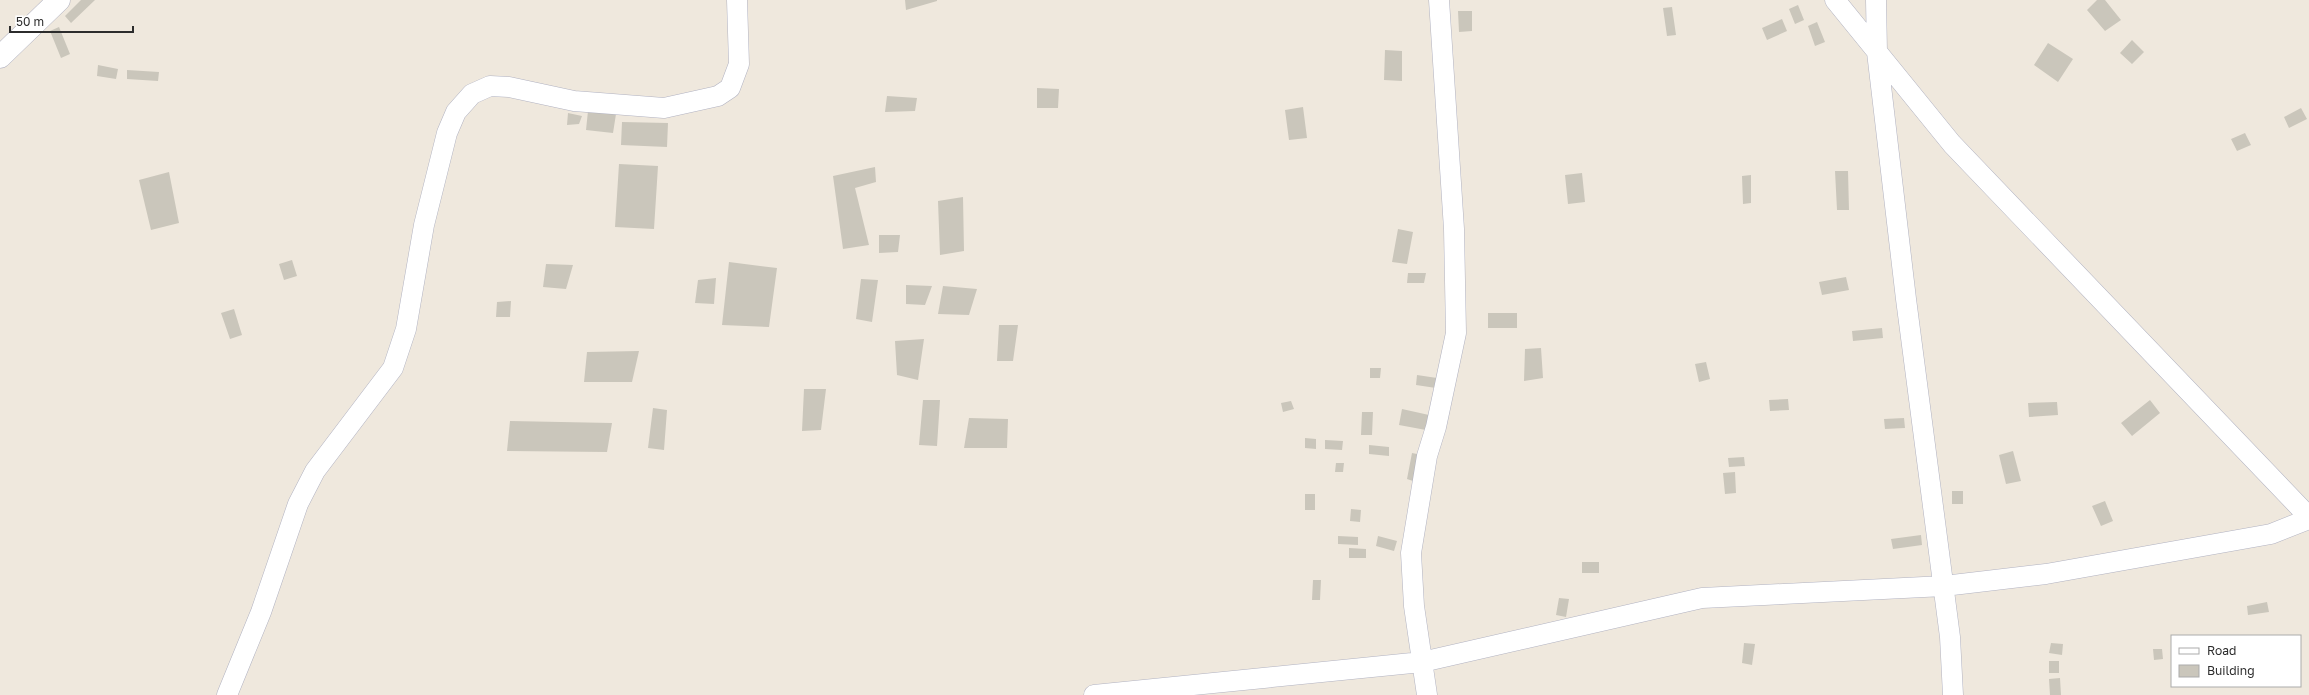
<svg xmlns="http://www.w3.org/2000/svg" width="2309" height="695" font-family="'Golos Text',sans-serif">
	<style>
		.building { fill: #cac6bb }
		.lines { fill: none; stroke-linecap: round; stroke-linejoin: round }
		.street-casing { stroke: #b1b2c1; stroke-width: 21 }
		.secondary-casing { stroke: #b1b2c1; stroke-width: 23 }
		.street { stroke: #fff; stroke-width: 20 }
		.secondary { stroke: #fff; stroke-width: 22 }
	</style>
	<rect width="100%" height="100%" fill="#efe8dd"/>
	<path class="building" d="M81 0H95L71 23 65 16Z
		M905 0H937V1L906 10Z
		M2097 0H2105L2121 20 2105 31 2087 10Z
		M1798 5 1804 20 1795 24 1789 9Z
		M1672 7 1676 35 1667 36 1663 8Z
		M1458 11H1472V31L1459 32Z
		M1782 19 1787 31 1767 40 1762 28Z
		M1817 22 1825 42 1815 46 1808 26Z
		M59 27 70 54 61 58 50 31Z
		M2132 40 2144 52 2132 64 2120 53Z
		M2048 43 2073 59 2058 82 2034 65Z
		M1385 50 1402 51V81L1384 80Z
		M98 65 118 69 116 79 97 76Z
		M127 70 159 72 158 81 127 79Z
		M1037 88 1059 89 1058 108H1037Z
		M887 96 917 98 915 111 885 112Z
		M1303 107 1307 138 1289 140 1285 110Z
		M2301 108 2307 119 2289 128 2284 117Z
		M588 111 616 114 613 133 586 130Z
		M568 113 582 116 579 124 567 125Z
		M622 122 668 123 667 147 621 145Z
		M2245 133 2251 145 2237 151 2231 139Z
		M619 164 658 166 654 229 615 227Z
		M875 167 876 182 855 188 869 245 843 249 833 176Z
		M1835 171H1848L1849 210H1837Z
		M169 172 179 223 151 230 139 180Z
		M1582 173 1585 202 1568 204 1565 175Z
		M1751 175V203L1743 204 1742 176Z
		M963 197 964 251 940 255 938 201Z
		M1398 229 1413 232 1407 264 1392 262Z
		M879 235H900L898 252 879 253Z
		M292 260 297 276 284 280 279 264Z
		M729 262 777 268 769 327 722 325Z
		M546 264 573 265 566 289 543 287Z
		M1408 273H1426L1424 283H1407Z
		M1846 277 1849 290 1822 295 1819 282Z
		M716 278 714 304 695 303 698 280Z
		M861 279 878 280 872 322 856 319Z
		M906 285 932 286 925 305 906 304Z
		M943 286 977 289 969 315 938 314Z
		M511 301 510 317H496L497 302Z
		M234 309 242 335 230 339 221 313Z
		M1488 313H1517V328H1488Z
		M999 325H1018L1013 361H997Z
		M1882 328 1883 338 1853 341 1852 331Z
		M924 339 918 380 897 375 895 341Z
		M1541 348 1543 378 1524 381 1525 349Z
		M639 351 632 382H584L587 352Z
		M1706 362 1710 379 1699 382 1695 364Z
		M1370 368H1381L1380 378H1370Z
		M1417 375 1437 378 1436 388 1416 385Z
		M804 389H826L821 430 802 431Z
		M1788 399 1789 410 1770 411 1769 400Z
		M923 400H940L937 446 919 445Z
		M2150 400 2160 413 2132 436 2121 423Z
		M1291 401 1294 409 1283 412 1281 403Z
		M2057 402 2058 415 2029 417 2028 403Z
		M653 408 667 410 664 450 648 448Z
		M1402 409 1429 415 1426 430 1399 425Z
		M1362 412H1373L1372 435H1361Z
		M969 418 1008 419 1007 448H964Z
		M1904 418 1905 428 1885 429 1884 419Z
		M510 421 612 423 607 452 507 451Z
		M1305 438 1316 439V449L1305 448Z
		M1325 440 1343 441 1342 450 1325 449Z
		M1369 445 1389 447V456L1369 454Z
		M2013 451 2021 481 2006 484 1999 455Z
		M1412 453 1422 455 1416 482 1407 479Z
		M1744 457 1745 466 1729 467 1728 458Z
		M1336 463H1344L1343 472H1335Z
		M1735 472 1736 493 1725 494 1723 473Z
		M1952 491H1963V504H1952Z
		M1305 494H1315V510H1305Z
		M2105 501 2113 521 2101 526 2092 506Z
		M1351 509 1361 510 1360 522 1350 521Z
		M1921 535 1922 545 1893 549 1891 539Z
		M1338 536 1358 537V545L1338 544Z
		M1378 536 1397 541 1394 551 1376 546Z
		M1349 548 1366 549V558H1349Z
		M1582 562H1599V573H1582Z
		M1313 580H1321L1320 600H1312Z
		M1559 598 1569 599 1566 617 1556 615Z
		M2267 602 2269 612 2248 615 2247 606Z
		M1744 643 1755 644 1752 665 1742 663Z
		M2051 643 2063 644 2062 655 2049 653Z
		M2153 649H2162L2163 659 2154 660Z
		M2049 661H2059V673H2049Z
		M2060 678 2061 695H2050L2049 679Z"/>
	<g class="lines">
		<defs>
			<path id="street" d="M1835 0 1952 144 2309 517
				M1876 0 1877 52 1906 299 1950 637 1953 695
				M227 695 261 612 298 504 315 471 393 368 406 329 424 225 447 133 456 112 472 94 490 86 509 87 574 101 664 108 718 96 730 88 739 64 737 0
				M1094 695 1422 662 1702 598 1944 586 2046 574 2271 534 2309 519
				M1427 695 1414 606 1411 553 1427 456 1436 427 1456 333 1454 229 1439 0"/>
			<path id="secondary" d="M0 57 59 0"/>
		</defs>
		<use href="#street" class="street-casing"/>
		<use href="#secondary" class="secondary-casing"/>
		<use href="#street" class="street"/>
		<use href="#secondary" class="secondary"/>
	</g>
	<rect x="2171" y="635" width="130" height="52" fill="#ffffff" stroke="#ababab"/>
	<rect x="2179" y="648" width="20" height="6" fill="#ffffff" stroke="#ababab"/>
	<text x="2207" y="655" font-size="12" fill="#2c2c2c">Road</text>
	<rect x="2179" y="665" width="20" height="12" fill="#cac6bb" stroke="#ababab"/>
	<text x="2207" y="675" font-size="12" fill="#2c2c2c">Building</text>
	<path d="M10 26v6h123v-6" fill="none" stroke="#2c2c2c" stroke-width="2"/>
	<text x="16" y="26" font-size="12" fill="#2c2c2c" stroke="#ffffff" stroke-width="3" paint-order="stroke">50 m</text>
</svg>
